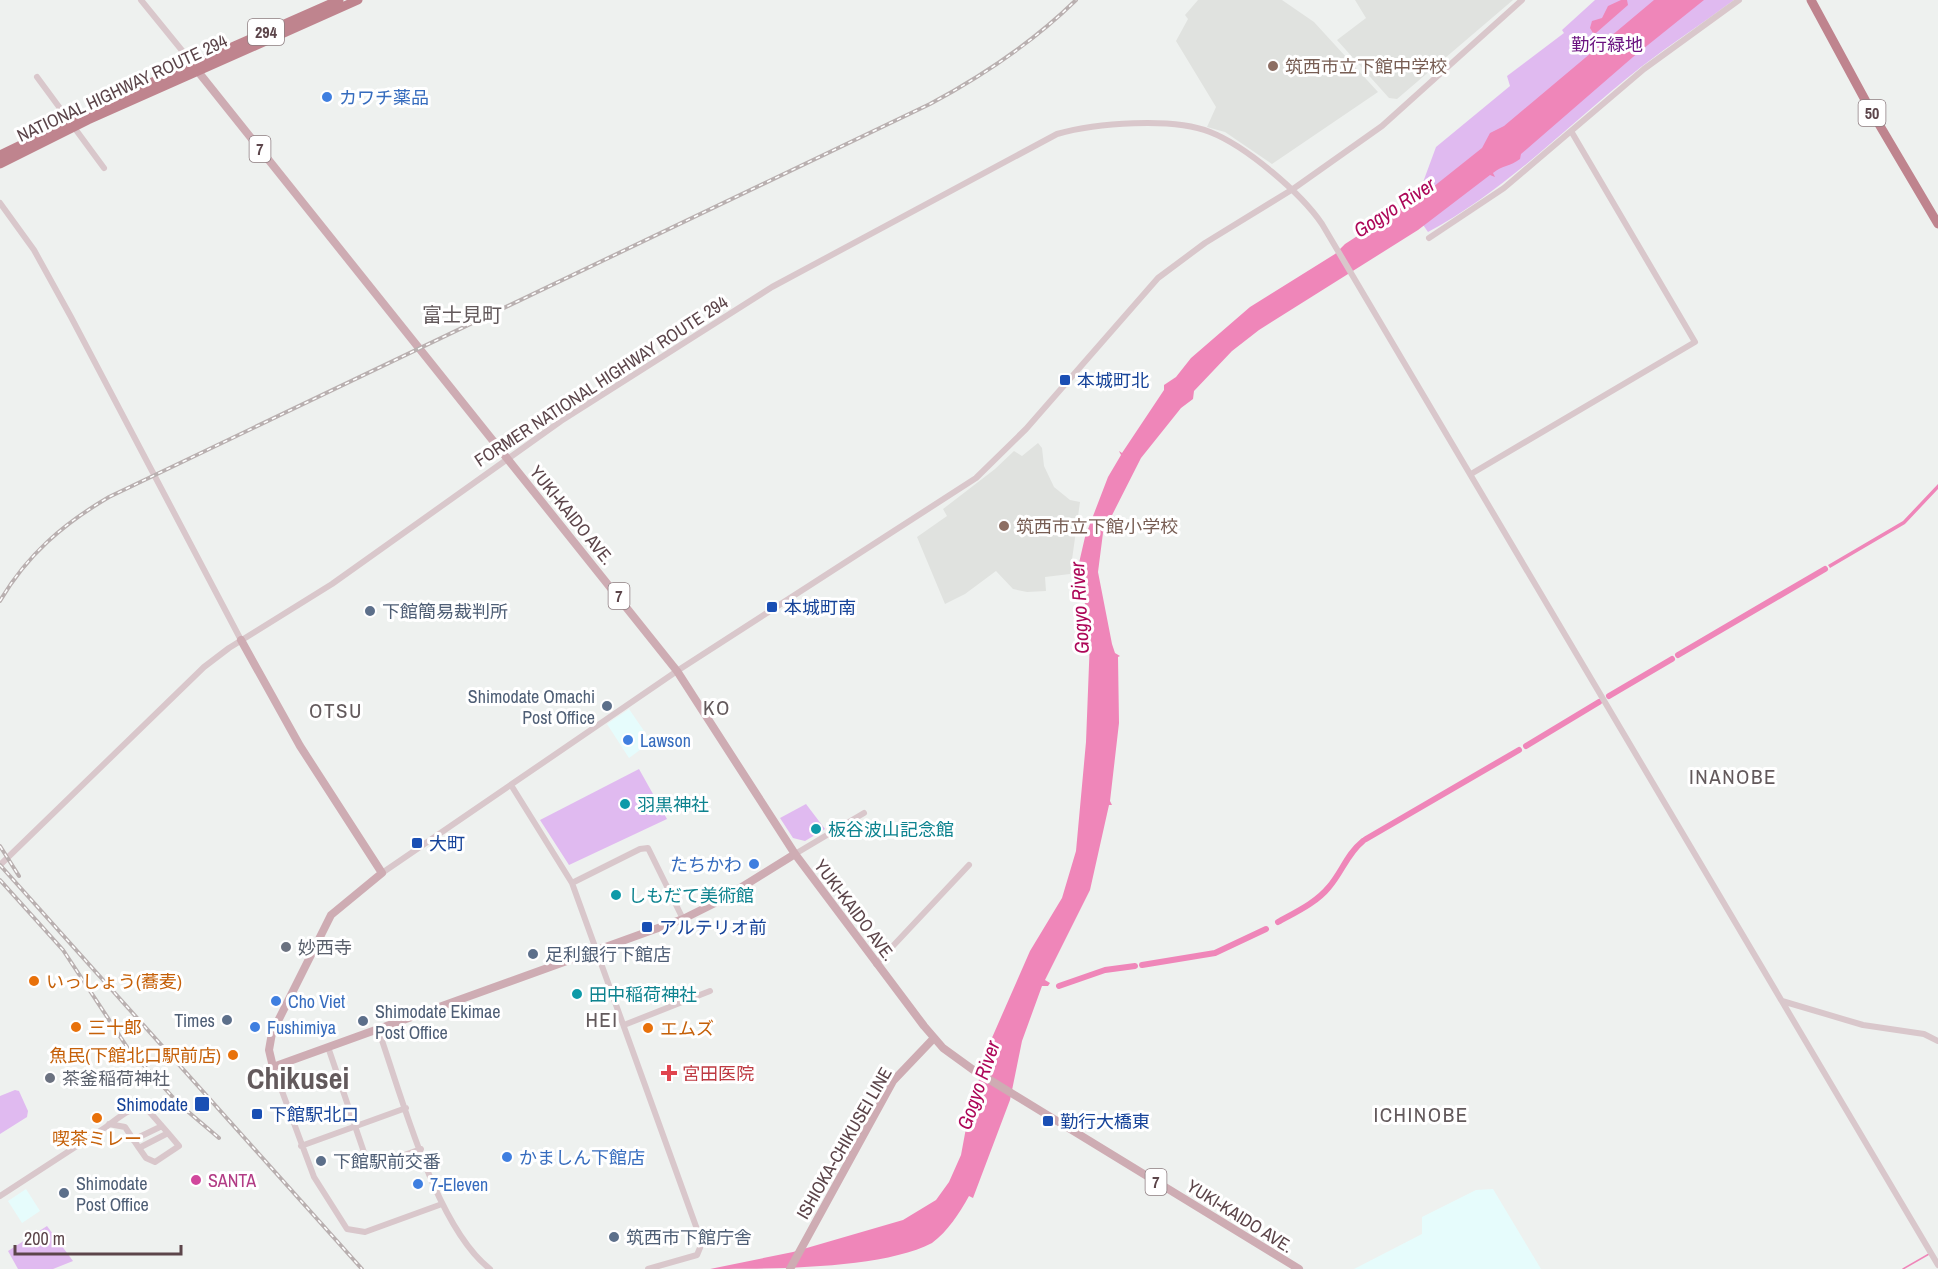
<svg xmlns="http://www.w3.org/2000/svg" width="1938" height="1269" font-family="'Archivo Narrow','Noto Sans JP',sans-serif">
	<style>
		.commercial { fill: #e6fcfc }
		.education { fill: #e0e2df }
		.green { fill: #e0baf0 }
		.water { fill: #ef86b9 }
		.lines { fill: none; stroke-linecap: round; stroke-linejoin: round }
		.stream { stroke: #ef86b9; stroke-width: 1.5 }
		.canal { stroke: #ef86b9; stroke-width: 6 }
		.minor { stroke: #d9c7cb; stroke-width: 6 }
		.major { stroke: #ceacb3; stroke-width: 8 }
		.highway { stroke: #bf848e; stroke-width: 9 }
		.rail-casing { stroke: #b9b0b0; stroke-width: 4 }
		.rail { stroke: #fff; stroke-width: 1.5; stroke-dasharray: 4.5; stroke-linecap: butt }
		.education-dot { fill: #8d6e63; stroke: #fff; stroke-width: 2 }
		.shop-dot { fill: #3f7fe0; stroke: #fff; stroke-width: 2 }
		.transit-dot { fill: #1a4fb4; stroke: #fff; stroke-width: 2 }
		.service-dot { fill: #5c6f8a; stroke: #fff; stroke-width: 2 }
		.culture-dot { fill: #0f9aa8; stroke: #fff; stroke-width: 2 }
		.worship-dot { fill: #6b7280; stroke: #fff; stroke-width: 2 }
		.food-dot { fill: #e8710a; stroke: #fff; stroke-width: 2 }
		.health-dot { fill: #e0444e; stroke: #fff; stroke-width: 2 }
		.hotel-dot { fill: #d1479c; stroke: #fff; stroke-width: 2 }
		.labels { text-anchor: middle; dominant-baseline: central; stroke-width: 6; stroke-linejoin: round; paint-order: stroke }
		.shield { fill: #fff; stroke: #8d7d80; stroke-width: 1.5 }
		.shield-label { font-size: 16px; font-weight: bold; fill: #5c454a }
		.park-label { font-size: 18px; fill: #6b1380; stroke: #fff }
		.education-label { font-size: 18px; fill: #785e54; stroke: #fff; text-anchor: start }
		.street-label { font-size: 18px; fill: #5c454a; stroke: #fff }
		.shop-label { font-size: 18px; fill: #366cbe; stroke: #fff; text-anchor: start }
		.transit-label { font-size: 18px; fill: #164399; stroke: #fff; text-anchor: start }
		.service-label { font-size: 18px; fill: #4e5e75; stroke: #fff; text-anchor: start }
		.culture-label { font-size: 18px; fill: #0d838f; stroke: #fff; text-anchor: start }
		.worship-label { font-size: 18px; fill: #5b616d; stroke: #fff; text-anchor: start }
		.food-label { font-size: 18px; fill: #c56008; stroke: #fff; text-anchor: start }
		.health-label { font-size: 18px; fill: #be3a42; stroke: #fff; text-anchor: start }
		.hotel-label { font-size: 18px; fill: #b23c85; stroke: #fff; text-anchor: start }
		.water-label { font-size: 20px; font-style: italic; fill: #ad0758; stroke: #fff }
		.neighbourhood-label { font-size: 20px; fill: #635a5c; stroke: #fff }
		.quarter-label { font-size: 21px; letter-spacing: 1.5px; fill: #635a5c; stroke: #fff }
		.town-label { font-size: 30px; font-weight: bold; fill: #635a5c; stroke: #fff }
	</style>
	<rect width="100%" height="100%" fill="#eef1ef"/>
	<path class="commercial" d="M629 709 653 744 647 749 644 747 629 758 607 724Z
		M26 1189 40 1211 22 1223 8 1201Z
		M1493 1189 1541 1269H1354L1422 1234V1217L1476 1190Z"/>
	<path class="education" d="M1198 0H1282L1314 22 1378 92 1272 164 1225 132 1207 127 1216 107 1176 41 1188 19 1185 15Z
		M1355 0H1513L1397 99 1389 98 1337 40 1366 18Z
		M1038 443 1042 448 1044 466 1054 487 1070 500 1080 502 1070 574 1045 577 1046 591 1027 592 1013 589 996 571 965 594 945 604 917 537 947 516 943 509 995 469 1014 451 1022 456Z"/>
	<path class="green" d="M1595 0H1734C1703 23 1671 44 1641 67 1570 123 1508 189 1428 232L1406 200 1422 185 1436 147 1510 86 1507 76 1564 33 1562 30Z
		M639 769 667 819 569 865 540 820Z
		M806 804 825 829 805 841 793 838 780 818Z
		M15 1090 19 1091 28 1111 27 1117 0 1134V1096Z
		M47 1226 73 1261 53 1269H18L8 1251Z"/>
	<path class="water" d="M1621 0H1627L1628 5 1596 33H1593L1590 28 1592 21 1602 18 1608 6Z
		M1654 0H1704L1633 57 1521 154 1520 159C1511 166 1501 166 1493 173L1495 177 1490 175 1418 230 1259 330 1232 351 1194 391 1193 399 1181 408 1141 458 1103 533 1098 572 1112 644 1115 653 1120 656 1118 657 1119 723 1110 801 1112 805H1109L1090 890 1045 980 1050 983 1048 986H1042L1022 1041 1010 1100 973 1198 969 1196C959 1214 948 1231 932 1243 883 1269 770 1269 710 1269L793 1252 903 1220 936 1200 949 1182 961 1155 969 1112 991 1040 1030 951 1062 898 1076 851 1086 742 1090 639 1079 563 1085 537 1108 477 1121 455 1119 451 1122 453 1164 390V385L1176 377 1191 358 1250 307 1335 254 1345 244 1433 187 1482 148 1490 133 1504 126Z
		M1938 484V489L1905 524 1830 568 1828 565 1903 521Z"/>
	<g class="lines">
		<path class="stream" d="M1903 1269 1929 1254"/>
		<path class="canal" d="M1678 655 1825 569
			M1609 696 1672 659
			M1526 746 1599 702
			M1366 839 1519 750
			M1278 922C1296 912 1316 903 1329 887 1342 872 1347 854 1363 841
			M1142 965 1215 953 1266 929
			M1059 986 1105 970 1135 966"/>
		<path class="minor" d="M141 0 193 64
			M37 77 104 168
			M0 203 34 250 71 317 241 640
			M1429 238 1504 188 1644 69 1739 0
			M1471 474 1695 342 1571 131
			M511 785 572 883 702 1243 697 1255 648 1269
			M795 854 864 813
			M0 865 204 667 229 648 332 584 561 421 772 287 1057 134C1095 123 1173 117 1210 132 1246 146 1301 193 1322 224L1938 1265
			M382 873 677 671 976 478 1026 429 1158 278 1205 243 1293 189 1382 126 1522 0
			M572 883 640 849 648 848 683 919
			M876 964 969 865
			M1782 1001 1863 1025 1924 1034 1938 1041
			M624 1025 710 991
			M378 1029C402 1096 435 1226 490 1269
			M328 1047 368 1164 374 1166 421 1149
			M273 1067 314 1177 347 1229 365 1232 442 1204
			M133 1140 162 1126
			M301 1146 406 1108
			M139 1148 146 1158 155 1162 179 1146 168 1133
			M0 1196 106 1127C117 1119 134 1103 147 1109L168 1133 139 1148 125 1127 109 1124"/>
		<path class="major" d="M196 69 677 671 795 854 924 1026 943 1048 972 1069 1299 1269
			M241 640 300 746 382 873 331 915 272 1033 269 1050 273 1067 683 919 721 900 795 854
			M790 1269 893 1081 934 1038"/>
		<path class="highway" d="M1811 0 1870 109 1938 224
			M0 155 143 86 339 0
			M0 164 88 120 358 0"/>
		<defs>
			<path id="rail" d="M0 601C27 555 63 524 109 497L930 104C984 75 1032 43 1076 0
				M0 846 19 876
				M0 865 362 1269
				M0 880 63 950 127 1047 179 1104 219 1138"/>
		</defs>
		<use href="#rail" class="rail-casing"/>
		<use href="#rail" class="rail"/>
	</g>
	<g class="education-dot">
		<circle cx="1273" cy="66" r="6"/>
		<circle cx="1004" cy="526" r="6"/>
	</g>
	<g class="shop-dot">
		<circle cx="327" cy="97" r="6"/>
		<circle cx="628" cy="740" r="6"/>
		<circle cx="754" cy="864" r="6"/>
		<circle cx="276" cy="1001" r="6"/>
		<circle cx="255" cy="1027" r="6"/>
		<circle cx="507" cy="1157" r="6"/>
		<circle cx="418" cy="1184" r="6"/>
	</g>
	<g class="transit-dot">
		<rect x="1059" y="374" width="12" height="12" rx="3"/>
		<rect x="766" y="601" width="12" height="12" rx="3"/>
		<rect x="411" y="837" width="12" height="12" rx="3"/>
		<rect x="641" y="921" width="12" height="12" rx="3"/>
		<rect x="194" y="1096" width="16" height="16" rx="3"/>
		<rect x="251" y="1108" width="12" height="12" rx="3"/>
		<rect x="1042" y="1115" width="12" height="12" rx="3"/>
	</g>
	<g class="service-dot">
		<circle cx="370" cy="611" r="6"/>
		<circle cx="607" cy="706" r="6"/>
		<circle cx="533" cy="954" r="6"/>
		<circle cx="227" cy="1020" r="6"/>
		<circle cx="363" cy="1021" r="6"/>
		<circle cx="321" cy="1161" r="6"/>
		<circle cx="64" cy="1193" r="6"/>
		<circle cx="614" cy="1237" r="6"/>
	</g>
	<g class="culture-dot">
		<circle cx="625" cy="804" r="6"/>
		<circle cx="816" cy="829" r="6"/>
		<circle cx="616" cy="895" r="6"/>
		<circle cx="577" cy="994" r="6"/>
	</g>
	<g class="worship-dot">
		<circle cx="286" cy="947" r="6"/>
		<circle cx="50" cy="1078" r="6"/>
	</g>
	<g class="food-dot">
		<circle cx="34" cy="981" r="6"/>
		<circle cx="76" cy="1027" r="6"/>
		<circle cx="648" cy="1028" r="6"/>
		<circle cx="233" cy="1055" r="6"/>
		<circle cx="97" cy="1118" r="6"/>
	</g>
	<path class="health-dot" d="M666 1064h6v6h6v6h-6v6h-6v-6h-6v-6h6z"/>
	<circle class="hotel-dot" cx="196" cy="1180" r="6"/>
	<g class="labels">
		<g class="shield">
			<rect x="248" y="19" width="36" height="26" rx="4.5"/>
			<rect x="1858.5" y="100" width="27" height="26" rx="4.5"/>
			<rect x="249.5" y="136" width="21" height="26" rx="4.5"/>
			<rect x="608.5" y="583" width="21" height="26" rx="4.5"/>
			<rect x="1145.5" y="1169" width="21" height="26" rx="4.5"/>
		</g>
		<g class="shield-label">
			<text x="266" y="32">294</text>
			<text x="1872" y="113">50</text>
			<text x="260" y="149">7</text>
			<text x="619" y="596">7</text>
			<text x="1156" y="1182">7</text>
		</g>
		<g class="park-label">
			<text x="1607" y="44">勤行緑地</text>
		</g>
		<g class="education-label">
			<text x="1285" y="66">筑西市立下館中学校</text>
			<text x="1016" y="526">筑西市立下館小学校</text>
		</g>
		<g class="street-label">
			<text transform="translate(122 88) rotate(-25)">NATIONAL HIGHWAY ROUTE 294</text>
			<text transform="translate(601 381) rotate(-33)">FORMER NATIONAL HIGHWAY ROUTE 294</text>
			<text transform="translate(572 515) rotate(51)">YUKI-KAIDO AVE.</text>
			<text transform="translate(855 910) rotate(53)">YUKI-KAIDO AVE.</text>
			<text transform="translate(844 1143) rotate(-60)">ISHIOKA-CHIKUSEI LINE</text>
			<text transform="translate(1240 1216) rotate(32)">YUKI-KAIDO AVE.</text>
		</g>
		<g class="shop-label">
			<text x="339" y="97">カワチ薬品</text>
			<text x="640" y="740">Lawson</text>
			<text x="742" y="864" text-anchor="end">たちかわ</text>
			<text x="288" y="1001">Cho Viet</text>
			<text x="267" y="1027">Fushimiya</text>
			<text x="519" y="1157">かましん下館店</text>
			<text x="430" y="1184">7-Eleven</text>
		</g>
		<g class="transit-label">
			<text x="1077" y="380">本城町北</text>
			<text x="784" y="607">本城町南</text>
			<text x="429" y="843">大町</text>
			<text x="659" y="927">アルテリオ前</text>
			<text x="188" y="1104" text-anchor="end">Shimodate</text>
			<text x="269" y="1114">下館駅北口</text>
			<text x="1060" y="1121">勤行大橋東</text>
		</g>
		<g class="service-label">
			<text x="382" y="611">下館簡易裁判所</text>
			<text x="595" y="696" text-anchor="end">Shimodate Omachi<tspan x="595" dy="21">Post Office</tspan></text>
			<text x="545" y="954">足利銀行下館店</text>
			<text x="375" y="1011">Shimodate Ekimae<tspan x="375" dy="21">Post Office</tspan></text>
			<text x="215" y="1020" text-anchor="end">Times</text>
			<text x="333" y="1161">下館駅前交番</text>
			<text x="76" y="1183">Shimodate<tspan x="76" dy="21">Post Office</tspan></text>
			<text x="626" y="1237">筑西市下館庁舎</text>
		</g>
		<g class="culture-label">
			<text x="637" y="804">羽黒神社</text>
			<text x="828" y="829">板谷波山記念館</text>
			<text x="628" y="895">しもだて美術館</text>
			<text x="589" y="994">田中稲荷神社</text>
		</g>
		<g class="worship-label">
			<text x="298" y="947">妙西寺</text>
			<text x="62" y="1078">茶釜稲荷神社</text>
		</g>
		<g class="food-label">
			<text x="46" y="981">いっしょう(蕎麦)</text>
			<text x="88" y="1027">三十郎</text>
			<text x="660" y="1028">エムズ</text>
			<text x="221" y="1055" text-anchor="end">魚民(下館北口駅前店)</text>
			<text x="97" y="1138" text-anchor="middle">喫茶ミレー</text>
		</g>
		<g class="health-label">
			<text x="682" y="1073">宮田医院</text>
		</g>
		<g class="hotel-label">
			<text x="208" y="1180">SANTA</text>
		</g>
		<g class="water-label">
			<text transform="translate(1394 207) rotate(-33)">Gogyo River</text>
			<text transform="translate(1079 608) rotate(-93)">Gogyo River</text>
			<text transform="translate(978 1085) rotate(-71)">Gogyo River</text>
		</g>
		<g class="neighbourhood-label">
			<text x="462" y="314">富士見町</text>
		</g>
		<g class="quarter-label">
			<text x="717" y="707">KO</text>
			<text x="336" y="710">OTSU</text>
			<text x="1733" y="776">INANOBE</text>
			<text x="602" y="1019">HEI</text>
			<text x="1421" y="1114">ICHINOBE</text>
		</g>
		<g class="town-label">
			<text x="298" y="1078">Chikusei</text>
		</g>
	</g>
	<path d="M15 1245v9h166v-9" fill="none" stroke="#5c454a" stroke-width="3"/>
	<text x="24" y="1245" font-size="18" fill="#5c454a" stroke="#ffffff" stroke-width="4.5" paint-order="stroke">200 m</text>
</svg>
